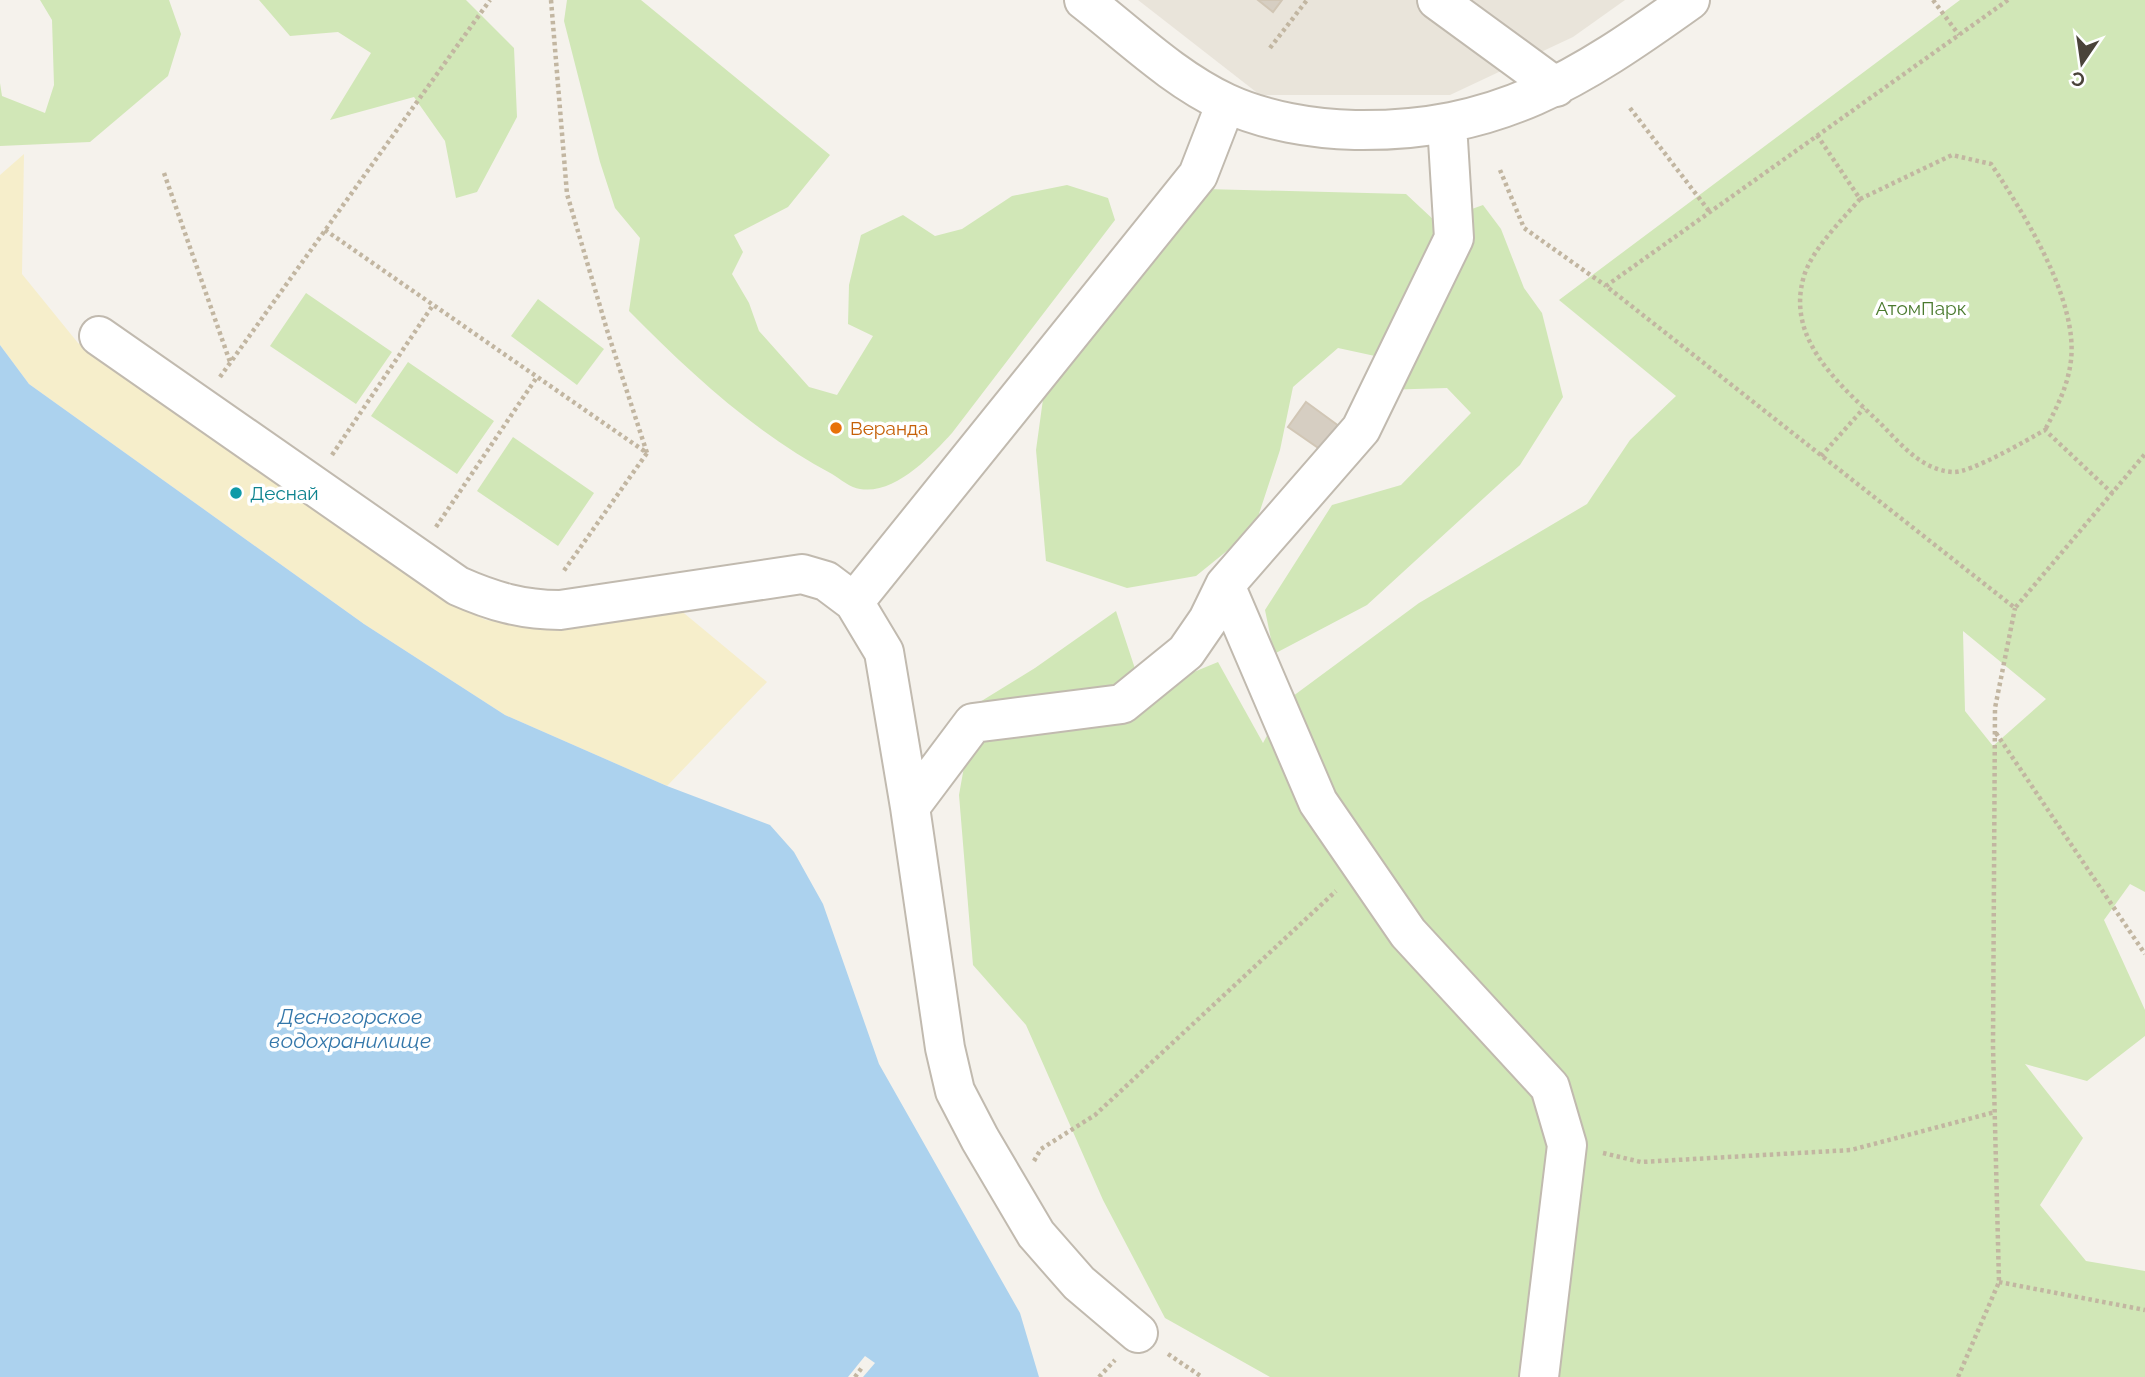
<svg xmlns="http://www.w3.org/2000/svg" width="2145" height="1377" font-family="Raleway,sans-serif">
	<style>
		.residential { fill: #e9e4da }
		.green { fill: #d1e7b7; fill-rule: evenodd }
		.sand { fill: #f6eecb }
		.water { fill: #acd2ee }
		.pier { fill: #f5f2ec }
		.building { fill: #d6cec2; stroke: #d1c6b5; stroke-width: 2 }
		.lines { fill: none; stroke-linecap: round; stroke-linejoin: round }
		.minor-casing { stroke: #c1baaf; stroke-width: 42 }
		.path { stroke: #c2b6a1; stroke-width: 4.5; stroke-dasharray: 3.5 3.5; stroke-linecap: butt }
		.minor { stroke: #fff; stroke-width: 38 }
		.food-dot { fill: #e8710a; stroke: #fff; stroke-width: 2.5 }
		.culture-dot { fill: #0f9aa8; stroke: #fff; stroke-width: 2.5 }
		.labels { text-anchor: middle; dominant-baseline: central; stroke-width: 7; stroke-linejoin: round; paint-order: stroke }
		.park-label { font-size: 19px; fill: #4a7a2e; stroke: #fff }
		.food-label { font-size: 19px; fill: #c56008; stroke: #fff; text-anchor: start }
		.culture-label { font-size: 19px; fill: #0d838f; stroke: #fff; text-anchor: start }
		.water-label { font-size: 21px; font-style: italic; fill: #3477aa; stroke: #fff }
	</style>
	<rect width="100%" height="100%" fill="#f5f2ec"/>
	<path class="residential" d="M1138 0H1625L1573 37 1450 95H1260Z"/>
	<path class="green" d="M40 0H169L181 34 168 76 90 142 0 146V83L2 96 45 113 54 85 52 20Z
		M259 0H466L514 48 517 117 477 192 456 198 445 141 414 97 330 120 371 53 338 32 290 36Z
		M567 0H641L830 155 788 207 734 235 743 252 732 274 749 303 759 331 809 387 837 395 873 336 848 324 849 285 861 235 903 215 935 236 962 229 1012 196 1067 185 1108 198 1115 220 952 433C931 456 895 495 860 489 851 488 840 479 832 474 756 434 689 372 629 311L640 238 615 208 600 162 564 21Z
		M1960 0H2145V892L2130 884 2104 920 2145 1010V1036L2087 1081 2025 1064 2083 1138 2040 1205 2086 1261 2145 1271V1377H1270L1165 1318 1103 1200 1026 1025 973 965 959 795 975 705 1035 668 1116 611 1143 693 1218 662 1263 743 1285 702 1419 603 1587 504 1630 440 1676 396 1559 300ZM1963 631 2046 699 1993 746 1965 711Z
		M1205 189 1406 194 1436 222 1483 205 1501 229 1524 288 1542 313 1563 397 1520 465 1367 605 1274 654 1265 610 1332 505 1401 485 1471 413 1447 388 1382 390 1375 356 1338 348 1293 387 1280 450 1254 529 1196 576 1127 588 1046 561 1036 450 1044 392Z
		M306 293 392 352 356 404 270 346Z
		M538 299 604 349 577 385 511 336Z
		M408 362 494 421 457 474 371 416Z
		M513 437 594 493 558 546 477 491Z"/>
	<path class="sand" d="M24 154 22 274 78 343 448 602 486 620 531 626 673 604 767 682 667 786 505 715 364 624 29 384 0 345V175Z"/>
	<path class="water" d="M0 345 29 384 364 624 505 715 667 786 770 825 794 852 823 904 879 1064 1020 1313 1039 1377H0Z"/>
	<path class="pier" d="M865 1356 875 1363 863 1377H848Z"/>
	<path class="building" d="M1258 0H1282L1273 12Z
		M1306 402 1347 432 1330 456 1288 427Z"/>
	<g class="lines">
		<defs>
			<path id="minor" d="M1084 0C1129 35 1174 79 1226 103 1265 121 1313 129 1355 130 1498 132 1578 80 1690 0
				M1437 0 1556 87
				M99 336 458 586C492 601 522 610 560 610L802 574 826 581 854 602 884 652 910 807 945 1048 955 1091 980 1139 1036 1234 1079 1283 1138 1333
				M1225 585 1318 802 1408 933 1550 1087 1567 1145 1539 1377
				M854 602 1198 175 1226 103
				M910 807 973 723 1122 704 1186 652 1208 620 1225 585 1361 429 1454 238 1447 124"/>
		</defs>
		<use href="#minor" class="minor-casing"/>
		<path class="path" d="M551 0 567 194 607 330 647 453
			M1933 0 1959 35
			M2008 0 1606 286 2015 608 2145 454
			M1270 48 1307 0
			M1630 108 1709 211
			M1817 135 1860 199C1843 219 1812 249 1804 276 1785 339 1839 384 1880 423 1901 444 1921 470 1953 472 1971 473 2027 440 2045 430L2113 494
			M1500 170 1524 228 1606 286
			M164 173 230 362
			M1860 199 1952 155 1991 164C2023 212 2078 299 2071 360 2068 386 2057 407 2045 430
			M325 230 647 453 563 572
			M220 377 490 0
			M332 455 433 305
			M1821 456 1864 408
			M436 527 537 377
			M1996 733 2145 954
			M1603 1153 1641 1162 1851 1150 1995 1112
			M1034 1161 1041 1149 1095 1115 1336 891
			M1999 1282 2145 1310
			M1168 1354 1202 1377
			M855 1377 863 1366
			M1099 1377 1115 1360
			M1958 1377 1999 1282 1993 1046 1995 708 2015 608"/>
		<use href="#minor" class="minor"/>
	</g>
	<circle class="food-dot" cx="836" cy="428" r="7"/>
	<circle class="culture-dot" cx="236" cy="493" r="7"/>
	<g class="labels">
		<g class="park-label">
			<text x="1921" y="308">АтомПарк</text>
		</g>
		<g class="food-label">
			<text x="850" y="428">Веранда</text>
		</g>
		<g class="culture-label">
			<text x="250" y="493">Деснай</text>
		</g>
		<g class="water-label">
			<text x="350" y="1016">Десногорское<tspan x="350" dy="24">водохранилище</tspan></text>
		</g>
	</g>
	<g transform="translate(2082 63) rotate(193)" stroke="#ffffff" stroke-width="5" paint-order="stroke">
	<path d="M0-5L12 26L0 18L-12 26Z" fill="#4a433a"/>
	<text y="-10" font-size="19" font-weight="bold" text-anchor="middle" fill="#4a433a">С</text>
	</g>
</svg>
